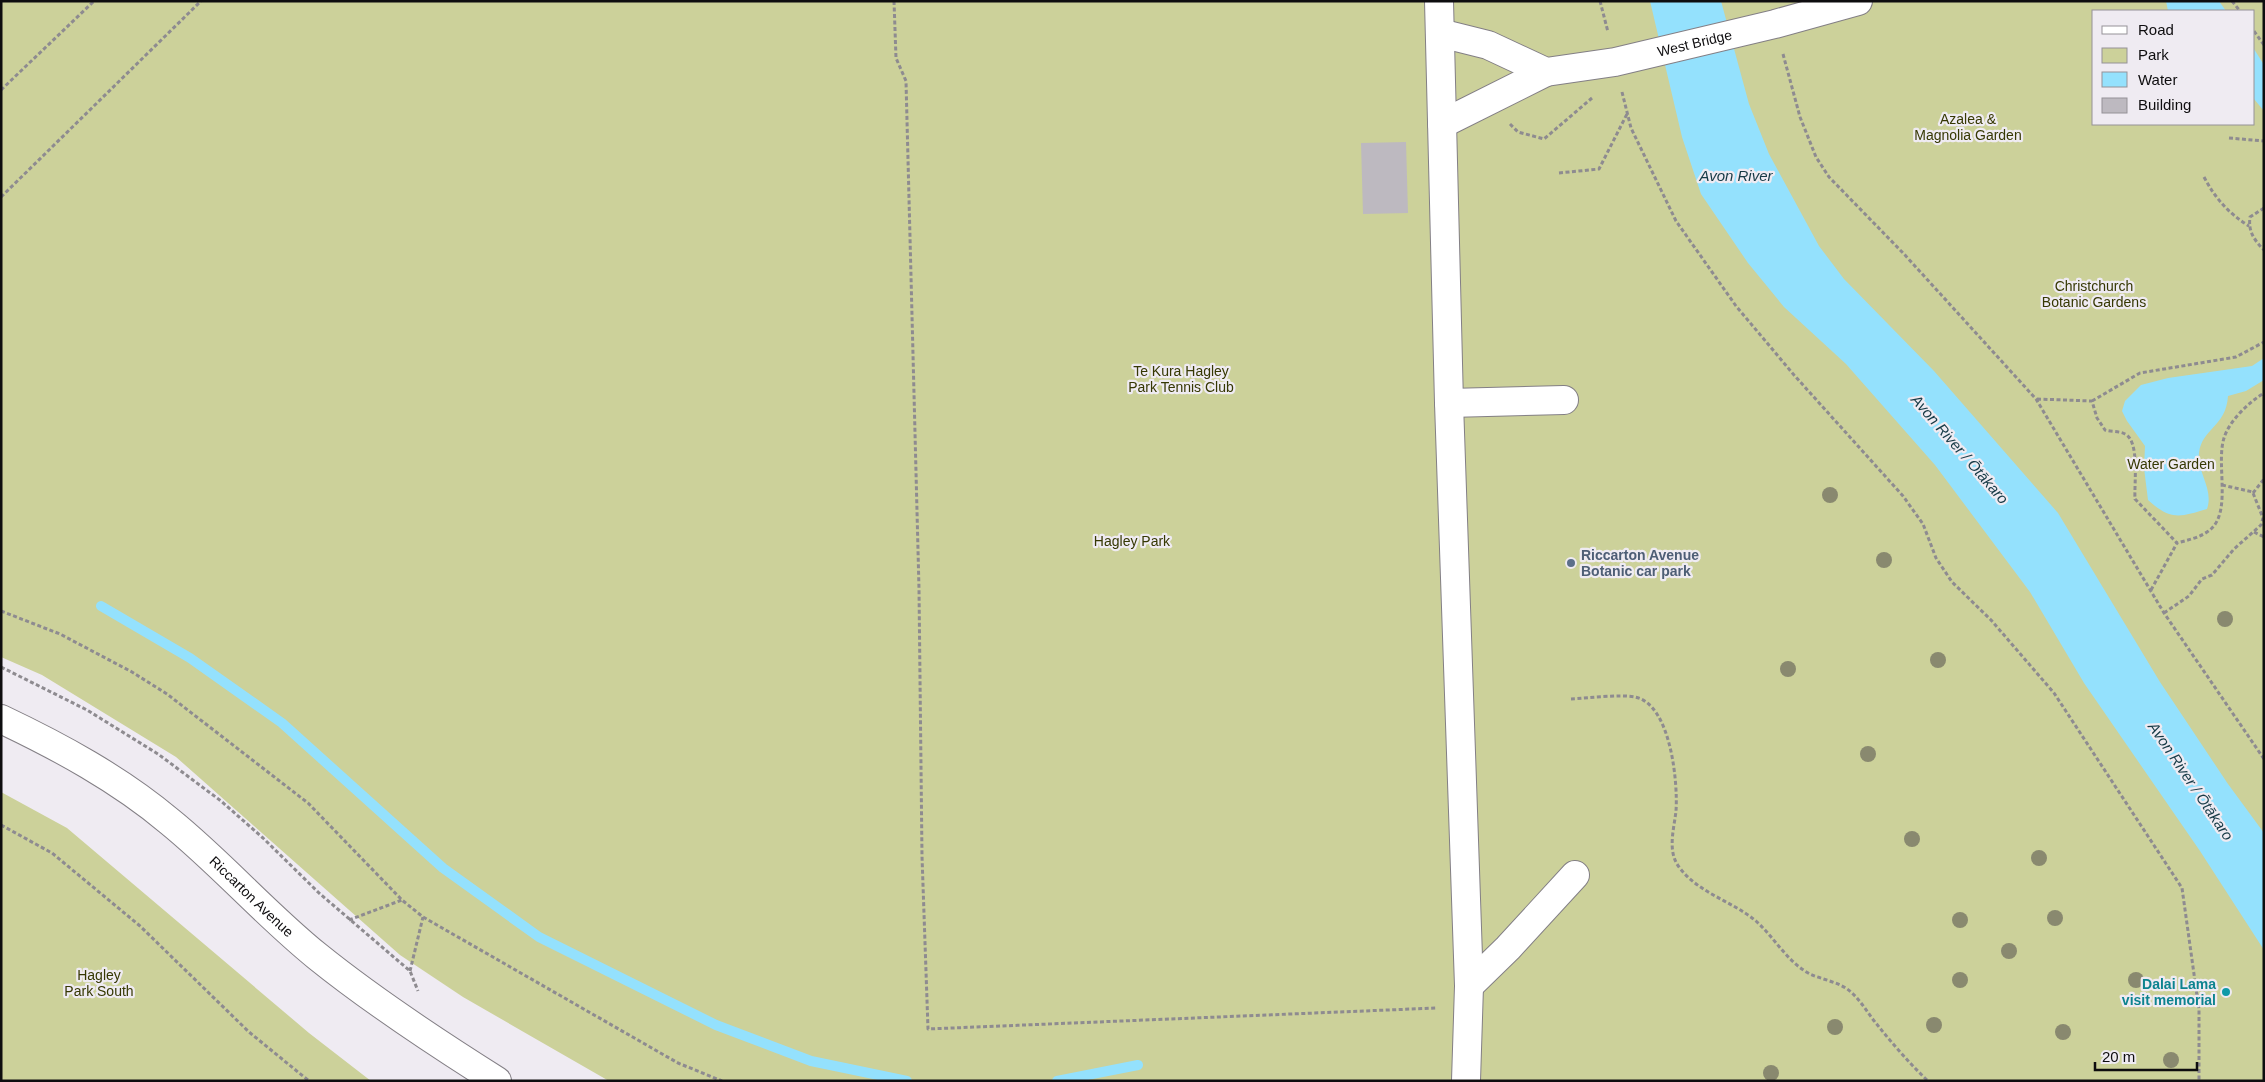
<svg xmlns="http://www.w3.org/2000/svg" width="2265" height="1082" font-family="Arial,sans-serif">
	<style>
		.green { fill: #ccd19a; fill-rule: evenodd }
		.water { fill: #94e1fd }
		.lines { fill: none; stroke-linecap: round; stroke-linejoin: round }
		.stream { stroke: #94e1fd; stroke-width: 10 }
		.building { fill: #bdb9c0 }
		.minor-casing { stroke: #837f85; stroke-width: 30 }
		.major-casing { stroke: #837f85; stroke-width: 30 }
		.path { stroke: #8e8b90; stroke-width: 3; stroke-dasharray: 4 2.5; stroke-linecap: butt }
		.minor { stroke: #fff; stroke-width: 28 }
		.major { stroke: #fff; stroke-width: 28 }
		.tree { fill: #89896f }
		.service-dot { fill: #5c6f8a; stroke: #efebf2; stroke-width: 2 }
		.culture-dot { fill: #0f9aa8; stroke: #efebf2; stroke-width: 2 }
		.labels { text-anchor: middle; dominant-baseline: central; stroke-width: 4.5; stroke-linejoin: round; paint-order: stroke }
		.street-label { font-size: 14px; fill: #0e0d0f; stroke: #efebf2 }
		.park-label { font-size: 14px; fill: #363803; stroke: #efebf2 }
		.service-label { font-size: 14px; font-weight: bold; fill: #4e5e75; stroke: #efebf2; text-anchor: start }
		.culture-label { font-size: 14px; font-weight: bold; fill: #0d838f; stroke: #efebf2; text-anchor: end }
		.water-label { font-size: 15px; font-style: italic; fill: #163a46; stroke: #efebf2 }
	</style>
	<rect width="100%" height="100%" fill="#efebf2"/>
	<path class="green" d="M1 1H2264V1081H609L463 997 400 955 176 757 42 675 1 657ZM2094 11H2254V124H2094Z
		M1 792 67 828 309 1033 371 1081H1Z"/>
	<path class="water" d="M1650 1H1721L1749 104 1769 154 1819 246 1844 279 1934 371 2058 513 2160 682 2228 784 2264 833V950L2200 851 2084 683 2030 592 1935 465 1846 364 1784 307 1748 263 1701 194 1682 137Z
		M2166 1H2219L2226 11H2168Z
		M2254 49 2264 65V111L2254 99Z
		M2264 358V380L2246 391 2228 396C2226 427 2202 428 2199 453 2197 473 2214 489 2207 509 2180 517 2171 521 2148 500L2144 468 2145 446 2127 421 2122 411 2125 401 2141 385 2168 378 2252 366Z"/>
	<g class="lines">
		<path class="stream" d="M101 606 190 658 282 723 443 868 539 937 716 1025 811 1061 907 1081
			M1057 1081 1138 1065"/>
	</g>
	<path class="building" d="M1406 142 1408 213 1363 214 1361 143Z"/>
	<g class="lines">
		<defs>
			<g id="minor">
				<path d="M1439 1 1449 403 1469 986 1466 1081"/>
				<path id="s1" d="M1440 33 1488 45 1546 72 1615 62 1775 24 1858 1"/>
				<path d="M1442 124 1546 72"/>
				<path d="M1449 403 1564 400"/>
				<path d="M1469 986 1508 948 1575 875"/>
			</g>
			<g id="major">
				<path id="s2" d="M1 719C60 747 119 779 169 821 221 863 265 914 317 956 374 1002 435 1042 497 1081"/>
			</g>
		</defs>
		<use href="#minor" class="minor-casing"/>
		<use href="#major" class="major-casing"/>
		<path class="path" d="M894 1 896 58 906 81 919 589 922 856 928 1029 1436 1008
			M1600 1 1608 32
			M2232 1 2240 11
			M2254 31 2264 45
			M1783 54 1800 117 1816 157 1829 177 1904 254 2036 399 2164 613 2264 759
			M1 90 94 1
			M1622 92 1631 128 1676 221 1736 306 1794 375 1903 496 1923 524 1936 558 1952 582 1991 620 2054 693 2182 888 2199 1010V1081
			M1510 124 1518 132 1544 139 1592 98
			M2229 138 2264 141
			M1559 173 1599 169 1627 114
			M2204 177C2215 198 2228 213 2249 226
			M1 197 201 1
			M2264 208 2250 217C2248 231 2254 240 2264 250
			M2037 399 2092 401 2097 418 2105 430C2111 432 2120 431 2125 434 2140 441 2134 484 2135 499L2177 543C2188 540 2203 537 2212 528 2231 509 2216 463 2224 438 2229 421 2249 402 2264 393
			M2092 401 2140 373 2236 357 2264 342
			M2222 485 2253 492
			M2253 493 2264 479
			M2254 532 2264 537
			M2151 590 2177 543
			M1 611 60 634 132 672 167 694 308 803 402 900 423 917 678 1063 722 1081
			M2164 613 2189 596 2202 579 2212 575 2234 549 2261 525 2263 518 2253 493
			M1 667 87 710 158 754 221 801 263 838 319 893 410 971 418 991
			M1571 699C1589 698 1619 694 1635 697 1671 704 1678 783 1676 811 1674 829 1667 851 1679 867 1698 893 1732 901 1756 921 1775 938 1787 962 1810 974 1823 980 1840 982 1851 992 1861 1001 1867 1012 1875 1022 1891 1042 1909 1063 1928 1081
			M1 825 52 853 140 926 249 1032 309 1081
			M349 920 402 900
			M410 971 423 917"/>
		<use href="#minor" class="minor"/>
		<use href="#major" class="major"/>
	</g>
	<g class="tree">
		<circle cx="1830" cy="495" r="8"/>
		<circle cx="1884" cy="560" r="8"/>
		<circle cx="2225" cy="619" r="8"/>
		<circle cx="1938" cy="660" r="8"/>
		<circle cx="1788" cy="669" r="8"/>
		<circle cx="1868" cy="754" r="8"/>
		<circle cx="1912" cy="839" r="8"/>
		<circle cx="2039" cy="858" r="8"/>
		<circle cx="2055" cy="918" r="8"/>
		<circle cx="1960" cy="920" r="8"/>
		<circle cx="2009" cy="951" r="8"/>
		<circle cx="1960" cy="980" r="8"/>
		<circle cx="2136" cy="980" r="8"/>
		<circle cx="1934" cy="1025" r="8"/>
		<circle cx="1835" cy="1027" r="8"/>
		<circle cx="2063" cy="1032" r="8"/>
		<circle cx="2171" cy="1060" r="8"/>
		<circle cx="1771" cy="1073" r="8"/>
	</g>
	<circle class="service-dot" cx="1571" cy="563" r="5"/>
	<circle class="culture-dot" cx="2226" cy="992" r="5"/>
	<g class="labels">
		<g class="street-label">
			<text stroke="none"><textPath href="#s1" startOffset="265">West Bridge</textPath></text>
			<text stroke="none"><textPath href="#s2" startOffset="309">Riccarton Avenue</textPath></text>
		</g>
		<g class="park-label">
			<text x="1968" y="119">Azalea &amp;<tspan x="1968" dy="16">Magnolia Garden</tspan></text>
			<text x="2094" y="286">Christchurch<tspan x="2094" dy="16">Botanic Gardens</tspan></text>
			<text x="1181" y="371">Te Kura Hagley<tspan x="1181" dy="16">Park Tennis Club</tspan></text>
			<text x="2171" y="464">Water Garden</text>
			<text x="1132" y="541">Hagley Park</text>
			<text x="99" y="975">Hagley<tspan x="99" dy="16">Park South</tspan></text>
		</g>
		<g class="service-label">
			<text x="1581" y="555">Riccarton Avenue<tspan x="1581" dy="16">Botanic car park</tspan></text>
		</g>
		<g class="culture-label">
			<text x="2216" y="984">Dalai Lama<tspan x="2216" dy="16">visit memorial</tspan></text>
		</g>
		<g class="water-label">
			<text x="1736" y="175">Avon River</text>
			<text transform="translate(1960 449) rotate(49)">Avon River / Ōtākaro</text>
			<text transform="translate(2191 781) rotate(56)">Avon River / Ōtākaro</text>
		</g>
	</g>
	<rect width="2265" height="1082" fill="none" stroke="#0e0d0f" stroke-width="5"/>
	<rect x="2092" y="10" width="162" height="115" fill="#efebf2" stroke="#959297"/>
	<rect x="2102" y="26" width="25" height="8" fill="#ffffff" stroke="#959297"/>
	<text x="2138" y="35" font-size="15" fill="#0e0d0f">Road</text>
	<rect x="2102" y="48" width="25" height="15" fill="#ccd19a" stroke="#959297"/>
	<text x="2138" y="60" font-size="15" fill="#0e0d0f">Park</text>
	<rect x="2102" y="72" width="25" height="15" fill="#94e1fd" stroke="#959297"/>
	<text x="2138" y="85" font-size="15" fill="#0e0d0f">Water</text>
	<rect x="2102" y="98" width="25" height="15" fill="#bdb9c0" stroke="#959297"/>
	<text x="2138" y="110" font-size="15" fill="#0e0d0f">Building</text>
	<path d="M2095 1062v8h102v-8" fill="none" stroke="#0e0d0f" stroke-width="2.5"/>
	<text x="2102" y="1062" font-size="15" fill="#0e0d0f" stroke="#efebf2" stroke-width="4" paint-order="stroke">20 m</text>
</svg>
